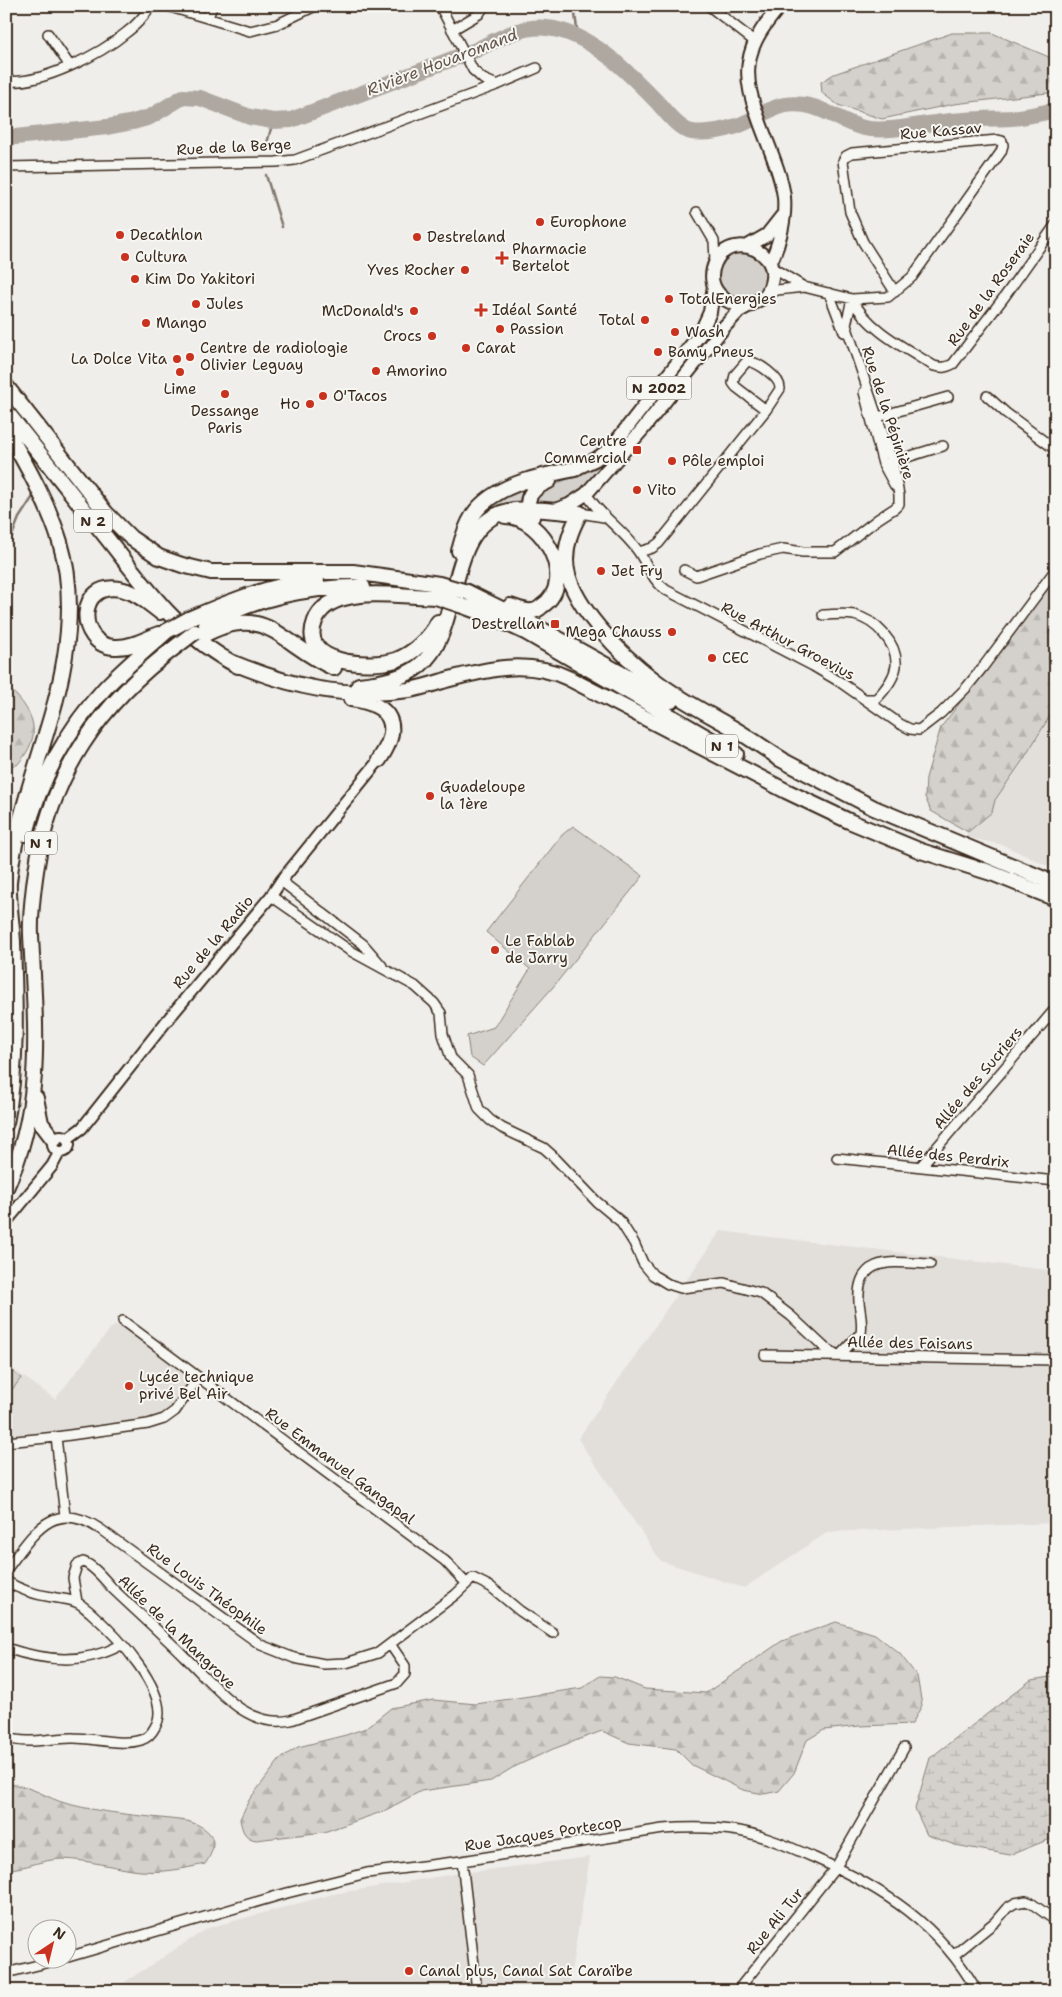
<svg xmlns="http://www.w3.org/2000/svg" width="1062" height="1997" font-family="'Shantell Sans',sans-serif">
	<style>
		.built { fill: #e2dfdb }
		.grass { fill: #d4d1cc; stroke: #887e75 }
		.forest { fill: url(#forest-firs); stroke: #887e75 }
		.wetland { fill: url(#wetland-marsh); stroke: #887e75 }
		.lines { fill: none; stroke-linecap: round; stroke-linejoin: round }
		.stream { stroke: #81766d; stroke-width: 2.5 }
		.river { stroke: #afa8a1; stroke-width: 16 }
		.minor-casing { stroke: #3b2a1e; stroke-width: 12 }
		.tertiary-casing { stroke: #3b2a1e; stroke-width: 14 }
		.primary-casing { stroke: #3b2a1e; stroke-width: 16 }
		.trunk-casing { stroke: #3b2a1e; stroke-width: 18 }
		.minor { stroke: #f6f6f2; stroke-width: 9 }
		.tertiary { stroke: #f6f6f2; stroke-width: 10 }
		.primary { stroke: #f6f6f2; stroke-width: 12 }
		.trunk { stroke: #f6f6f2; stroke-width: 14 }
		.trunk-bridge-casing { stroke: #3b2a1e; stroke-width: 18; stroke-linecap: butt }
		.trunk-bridge { stroke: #f6f6f2; stroke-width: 14 }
		.poi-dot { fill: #c8321e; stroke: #f6f6f2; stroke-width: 2 }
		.labels { text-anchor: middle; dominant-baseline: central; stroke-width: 4; stroke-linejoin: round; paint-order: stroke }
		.shield { fill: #f6f6f2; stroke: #73675e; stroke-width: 1 }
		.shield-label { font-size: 14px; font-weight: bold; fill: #3b2a1e }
		.street-label { font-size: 15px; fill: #3b2a1e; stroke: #f6f6f2 }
		.poi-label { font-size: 15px; fill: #3b2a1e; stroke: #f6f6f2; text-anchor: start }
		.water-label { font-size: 16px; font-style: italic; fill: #64564c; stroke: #f6f6f2 }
	</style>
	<defs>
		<pattern id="forest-firs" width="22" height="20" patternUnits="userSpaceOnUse" patternTransform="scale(1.25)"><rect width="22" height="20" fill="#d4d1cc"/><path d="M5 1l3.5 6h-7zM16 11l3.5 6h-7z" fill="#b7b4af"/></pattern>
		<pattern id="wetland-marsh" width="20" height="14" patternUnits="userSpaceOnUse" patternTransform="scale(1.25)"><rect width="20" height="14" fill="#d4d1cc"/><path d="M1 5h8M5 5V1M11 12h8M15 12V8" fill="none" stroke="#b7b4af"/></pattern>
	</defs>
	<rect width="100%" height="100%" fill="#efeeea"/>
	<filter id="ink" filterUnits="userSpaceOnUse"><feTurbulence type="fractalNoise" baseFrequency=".02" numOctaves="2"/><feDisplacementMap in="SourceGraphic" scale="10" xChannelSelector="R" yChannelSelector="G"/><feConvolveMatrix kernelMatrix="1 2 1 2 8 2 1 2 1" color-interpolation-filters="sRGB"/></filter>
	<g filter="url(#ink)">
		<path class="built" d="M1056 695V870L1003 845 965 837Z
			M720 1231 1056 1271V1523L828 1532 744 1588 661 1561 578 1439Z
			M123 1321 198 1378 169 1416 6 1442V1364L55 1399 110 1329Z
			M590 1857 568 1991H111L208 1928 333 1894 454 1874Z"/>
		<path class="grass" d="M718 276a24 24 0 1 1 48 0a24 24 0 1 1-48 0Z
			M601 466 604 469 564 505 536 507 533 501 540 490Z
			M524 488H528L523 507 492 513 489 507 512 492Z
			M573 826 643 876 553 987 483 1066 470 1057 467 1036 494 1027 530 969 486 932 562 835Z
			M6 1367 21 1378 6 1398Z"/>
		<path class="forest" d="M952 33H992L1056 60V92L954 104 882 119 838 105 822 93 821 82 834 74Z
			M1056 564V706L1023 760 995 800 992 812 968 832 931 811 925 797 926 778 941 727 1020 626Z
			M6 685C34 711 45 734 17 765L6 766Z
			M836 1622 875 1634 900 1654 917 1676 922 1705 912 1724 859 1726 824 1730 807 1740 794 1773 779 1791 764 1794 743 1790 692 1765 676 1749 629 1743 602 1731 553 1749 512 1768 491 1781 421 1791 384 1811 324 1832 256 1840C244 1838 242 1830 240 1819L249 1800 281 1758 298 1747 346 1735 366 1728 391 1708 433 1700 476 1704 510 1699 582 1688 600 1676 615 1677 645 1689 706 1693 782 1641Z
			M6 1784C33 1785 45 1798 68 1804 107 1814 147 1816 187 1821 212 1828 221 1841 205 1864 183 1869 162 1873 140 1871 114 1868 89 1860 63 1859 42 1859 26 1869 6 1869Z"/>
		<path class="wetland" d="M1056 1676V1840L1050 1839 1010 1855 955 1845 927 1835 915 1809 930 1758 1031 1680Z"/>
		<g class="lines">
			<path class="stream" d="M574 6 578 37
				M266 147 273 121
				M266 175 282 227
				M6 551 19 518 34 495"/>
			<path class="river" d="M6 138 107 127 133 122 150 117 183 97 200 98 250 117 273 121 291 120 476 50C498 39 522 25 547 28 590 32 630 74 658 103 666 112 679 130 692 132 705 134 724 130 737 126 752 121 768 108 785 105 820 100 836 122 864 128 887 133 920 124 943 122 966 119 988 119 1011 118 1026 117 1041 113 1056 110"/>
			<defs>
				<path id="minor" d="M167 6 250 31 278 24 315 6
					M440 6 473 70 483 79 497 85
					M709 6 754 41
					M208 18 212 6
					M452 30 479 14 484 6
					M48 34 70 66
					M6 81C41 85 101 54 127 32 137 25 144 16 151 6
					M6 167 276 162 295 160 497 85 537 68
					M697 212 714 241 715 261
					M771 267 804 287 852 299 888 297 912 277 1001 152 1003 145 1002 141 998 140 852 153 846 156 843 161 850 212 863 242 895 292
					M829 293 844 332
					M766 296 777 290 804 287
					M852 299C867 329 905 348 934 366 942 368 945 368 953 364L1005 296 1056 224
					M864 392 883 464 895 486
					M987 396 1006 413 1056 450
					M874 418 948 397
					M888 463 943 446
					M590 499C603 518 624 531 638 551 647 564 653 581 666 590L813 666 840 682 900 724 910 729 919 730 941 713 966 688 983 667 1056 569
					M580 513 604 517
					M639 552 652 548 659 543 766 410 780 389C781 378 758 362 747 361L735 375 733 383 736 387 766 410
					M684 570 696 576 760 554 783 549 803 552H835L878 519 895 508 899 504V495L893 464 846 325 852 299
					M823 615C832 615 844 613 854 615 875 620 898 643 896 666 894 679 885 690 876 699H865
					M281 881 363 944 382 966
					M271 896 349 950 415 986 434 1003 441 1013 443 1034 451 1058 468 1075 479 1109 490 1120 502 1128 544 1148 553 1156 597 1202 620 1221 634 1243 643 1263 653 1275 668 1284 681 1288 724 1283 761 1293 791 1316 824 1347 839 1356 861 1333C863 1322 860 1312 859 1302 856 1253 897 1263 930 1264
					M837 1158 1056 1181
					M921 1166 1056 1008
					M123 1321 445 1561 466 1583
					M765 1355 1056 1360
					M56 1437 65 1516
					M6 1442 56 1437 148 1424 164 1419 175 1411 198 1378
					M6 1570C33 1535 52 1497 100 1529L261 1645 294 1658 324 1664 346 1663 378 1653 455 1595 473 1578 491 1587 520 1611 553 1633
					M6 1581C20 1590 37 1595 52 1597 60 1599 71 1599 78 1603 82 1605 86 1609 90 1612 113 1632 175 1695 155 1727 152 1733 147 1738 141 1740 123 1746 93 1738 74 1738 51 1737 28 1746 6 1737
					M77 1602 73 1578 77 1565 83 1562C95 1566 105 1581 114 1590 137 1612 161 1633 184 1656 213 1683 245 1730 291 1720L397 1683 405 1674V1666L390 1644
					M6 1648C45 1661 84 1665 121 1645
					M462 1861 477 1991
					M954 1955 995 1922 1007 1908 1015 1903 1026 1901 1031 1903 1056 1921
					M68 1957 287 1893 367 1873 462 1861 663 1829C688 1827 714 1827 739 1831 765 1836 790 1847 815 1858 883 1888 940 1925 977 1991
					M6 1973 58 1960
					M737 1991 836 1867 904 1748"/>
				<path id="tertiary" d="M53 1144a8 8 0 1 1 16 0a8 8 0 1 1-16 0Z
					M67 1139 82 1128 165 1023 271 896 281 881 379 760
					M6 1222 52 1166 59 1153"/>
				<path id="primary" d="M748 246 767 235 782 216
					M770 264C779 245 786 219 784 197 781 171 765 139 757 114 751 98 746 79 749 62 752 40 766 23 780 6
					M575 469 596 459 611 448 700 334 710 312 714 286
					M552 511 569 505 586 494 642 430 724 327 739 311 766 296C772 284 776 271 767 259 753 242 725 241 715 263 704 288 726 307 749 306"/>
				<path id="trunk" d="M6 386 106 513 131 538 159 557 182 565 211 572H353L439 584
					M6 411C39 453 73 495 106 537 146 587 179 636 238 666
					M6 430C27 465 48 503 60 542 77 598 67 663 51 717 35 772 15 825 9 882 8 899 12 924 13 942 15 1003 18 1063 6 1123
					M505 516C544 516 578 582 542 606 539 609 536 611 532 611 525 612 517 608 510 606
					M532 517C522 499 532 488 549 481
					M459 551C462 539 466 526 473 515 494 484 541 476 575 469
					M467 592 532 624 671 701
					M436 597C407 597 372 590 344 598 332 601 320 608 315 621 298 665 370 668 396 660 413 654 430 638 438 622
					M460 605 493 617 525 632 736 754
					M189 619C233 600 269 586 317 579
					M206 625C253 598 309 586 363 587
					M159 634C146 639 130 648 115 647 76 646 75 577 124 590 138 593 149 604 160 612
					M200 637C267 600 279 644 334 668
					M231 662C292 687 342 699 409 690 421 688 433 684 446 680 487 669 527 659 568 678L786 791 849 821 921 851 991 873
					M359 685C379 683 403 679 419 666 464 631 443 536 501 513 523 505 557 512 580 513 572 528 566 542 566 560 566 602 624 658 657 682 682 701 711 715 738 731 753 740 768 751 783 760
					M351 699C391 704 403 725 379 760
					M776 757 874 808 1056 884
					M26 834C39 781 68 728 105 688 124 668 146 650 167 631
					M984 870 1056 899
					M36 1098 41 1123 54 1140
					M6 1188C45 1104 35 1024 31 935 30 914 33 892 36 871 50 774 100 703 178 645"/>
			</defs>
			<use href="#minor" class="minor-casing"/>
			<use href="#tertiary" class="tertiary-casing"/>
			<use href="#primary" class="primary-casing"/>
			<use href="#trunk" class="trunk-casing"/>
			<use href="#minor" class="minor"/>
			<use href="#tertiary" class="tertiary"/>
			<use href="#primary" class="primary"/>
			<use href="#trunk" class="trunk"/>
			<defs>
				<path id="trunk-bridge" d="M439 584 467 592
					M436 597 460 605
					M167 631 189 619
					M178 645 195 632"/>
			</defs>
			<use href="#trunk-bridge" class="trunk-bridge-casing"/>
			<use href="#trunk-bridge" class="trunk-bridge"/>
		</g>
	</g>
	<g class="poi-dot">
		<circle cx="540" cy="222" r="5"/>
		<circle cx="120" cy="235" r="5"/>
		<circle cx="417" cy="237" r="5"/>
		<circle cx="125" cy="257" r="5"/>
		<path d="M499.5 250.5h5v5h5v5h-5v5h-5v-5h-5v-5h5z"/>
		<circle cx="465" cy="270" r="5"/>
		<circle cx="135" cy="279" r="5"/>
		<circle cx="669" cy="299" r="5"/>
		<circle cx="196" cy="304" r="5"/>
		<path d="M478.5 302.5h5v5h5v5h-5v5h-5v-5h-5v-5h5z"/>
		<circle cx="414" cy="311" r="5"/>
		<circle cx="645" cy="320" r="5"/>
		<circle cx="146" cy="323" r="5"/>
		<circle cx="500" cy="329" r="5"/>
		<circle cx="675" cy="332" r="5"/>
		<circle cx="432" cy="336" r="5"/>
		<circle cx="466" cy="348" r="5"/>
		<circle cx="658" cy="352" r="5"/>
		<circle cx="190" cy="357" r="5"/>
		<circle cx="177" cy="359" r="5"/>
		<circle cx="376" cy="371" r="5"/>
		<circle cx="180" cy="372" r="5"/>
		<circle cx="225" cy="394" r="5"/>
		<circle cx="323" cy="396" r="5"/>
		<circle cx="310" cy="404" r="5"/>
		<rect x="632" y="445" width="10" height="10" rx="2.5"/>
		<circle cx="672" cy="461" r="5"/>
		<circle cx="637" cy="490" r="5"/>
		<circle cx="601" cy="571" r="5"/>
		<rect x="550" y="619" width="10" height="10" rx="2.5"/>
		<circle cx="672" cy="632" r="5"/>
		<circle cx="712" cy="658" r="5"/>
		<circle cx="430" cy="796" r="5"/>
		<circle cx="495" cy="950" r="5"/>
		<circle cx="129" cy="1386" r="5"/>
		<circle cx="409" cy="1971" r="5"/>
	</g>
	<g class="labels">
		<g class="shield">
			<rect x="626.5" y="376.5" width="65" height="23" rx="4"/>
			<rect x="74" y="509.5" width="38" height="23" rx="4"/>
			<rect x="706" y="734.5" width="32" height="23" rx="4"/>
			<rect x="25" y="831.5" width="32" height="23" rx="4"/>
		</g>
		<g class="shield-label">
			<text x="659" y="388">N 2002</text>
			<text x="93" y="521">N 2</text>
			<text x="722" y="746">N 1</text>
			<text x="41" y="843">N 1</text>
		</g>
		<g class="street-label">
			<text transform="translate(941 131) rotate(-5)">Rue Kassav</text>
			<text transform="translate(234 147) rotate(-3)">Rue de la Berge</text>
			<text transform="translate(991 289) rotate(-54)">Rue de la Roseraie</text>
			<text transform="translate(888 413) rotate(72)">Rue de la Pépinière</text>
			<text transform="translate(788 641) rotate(28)">Rue Arthur Groevius</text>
			<text transform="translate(213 942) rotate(-50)">Rue de la Radio</text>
			<text transform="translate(978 1078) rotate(-50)">Allée des Sucriers</text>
			<text transform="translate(948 1156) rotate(6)">Allée des Perdrix</text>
			<text transform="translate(910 1343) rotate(1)">Allée des Faisans</text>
			<text transform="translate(340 1466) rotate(37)">Rue Emmanuel Gangapal</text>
			<text transform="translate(207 1589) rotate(36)">Rue Louis Théophile</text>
			<text transform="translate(177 1632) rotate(44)">Allée de la Mangrove</text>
			<text transform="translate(543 1834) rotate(-9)">Rue Jacques Portecop</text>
			<text transform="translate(775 1921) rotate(-51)">Rue Ali Tur</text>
		</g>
		<g class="poi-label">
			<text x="550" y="222">Europhone</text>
			<text x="130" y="235">Decathlon</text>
			<text x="427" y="237">Destreland</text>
			<text x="512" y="249">Pharmacie<tspan x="512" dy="17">Bertelot</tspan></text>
			<text x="135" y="257">Cultura</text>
			<text x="455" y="270" text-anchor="end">Yves Rocher</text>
			<text x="145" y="279">Kim Do Yakitori</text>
			<text x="679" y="299">TotalEnergies</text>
			<text x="206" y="304">Jules</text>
			<text x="492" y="310">Idéal Santé</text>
			<text x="404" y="311" text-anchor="end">McDonald's</text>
			<text x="635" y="320" text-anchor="end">Total</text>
			<text x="156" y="323">Mango</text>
			<text x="510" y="329">Passion</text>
			<text x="685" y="332">Wash</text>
			<text x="422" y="336" text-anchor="end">Crocs</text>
			<text x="200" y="348">Centre de radiologie<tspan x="200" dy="17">Olivier Leguay</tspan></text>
			<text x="476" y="348">Carat</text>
			<text x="668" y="352">Bamy Pneus</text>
			<text x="167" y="359" text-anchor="end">La Dolce Vita</text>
			<text x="386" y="371">Amorino</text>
			<text x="180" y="389" text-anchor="middle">Lime</text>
			<text x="333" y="396">O'Tacos</text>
			<text x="300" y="404" text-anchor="end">Ho</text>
			<text x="225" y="411" text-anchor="middle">Dessange<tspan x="225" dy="17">Paris</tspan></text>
			<text x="627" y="441" text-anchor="end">Centre<tspan x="627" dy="17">Commercial</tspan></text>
			<text x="682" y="461">Pôle emploi</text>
			<text x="647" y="490">Vito</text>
			<text x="611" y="571">Jet Fry</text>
			<text x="545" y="624" text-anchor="end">Destrellan</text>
			<text x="662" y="632" text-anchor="end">Mega Chauss</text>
			<text x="722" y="658">CEC</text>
			<text x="440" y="787">Guadeloupe<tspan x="440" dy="17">la 1ère</tspan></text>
			<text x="505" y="941">Le Fablab<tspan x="505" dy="17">de Jarry</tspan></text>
			<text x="139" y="1377">Lycée technique<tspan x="139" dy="17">privé Bel Air</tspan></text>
			<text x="419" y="1971">Canal plus, Canal Sat Caraïbe</text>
		</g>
		<g class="water-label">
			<text transform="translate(442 62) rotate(-21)">Rivière Houaromand</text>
		</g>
	</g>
	<rect width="1062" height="1997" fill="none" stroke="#f6f6f2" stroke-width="25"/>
	<rect x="12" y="12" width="1037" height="1972" fill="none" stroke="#3b2a1e" stroke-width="2" filter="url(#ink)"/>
	<g transform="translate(52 1944) rotate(35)"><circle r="24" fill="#f6f6f2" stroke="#aba49d"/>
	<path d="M0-4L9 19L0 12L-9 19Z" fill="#c8321e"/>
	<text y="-8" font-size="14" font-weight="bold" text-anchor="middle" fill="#3b2a1e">N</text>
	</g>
</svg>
